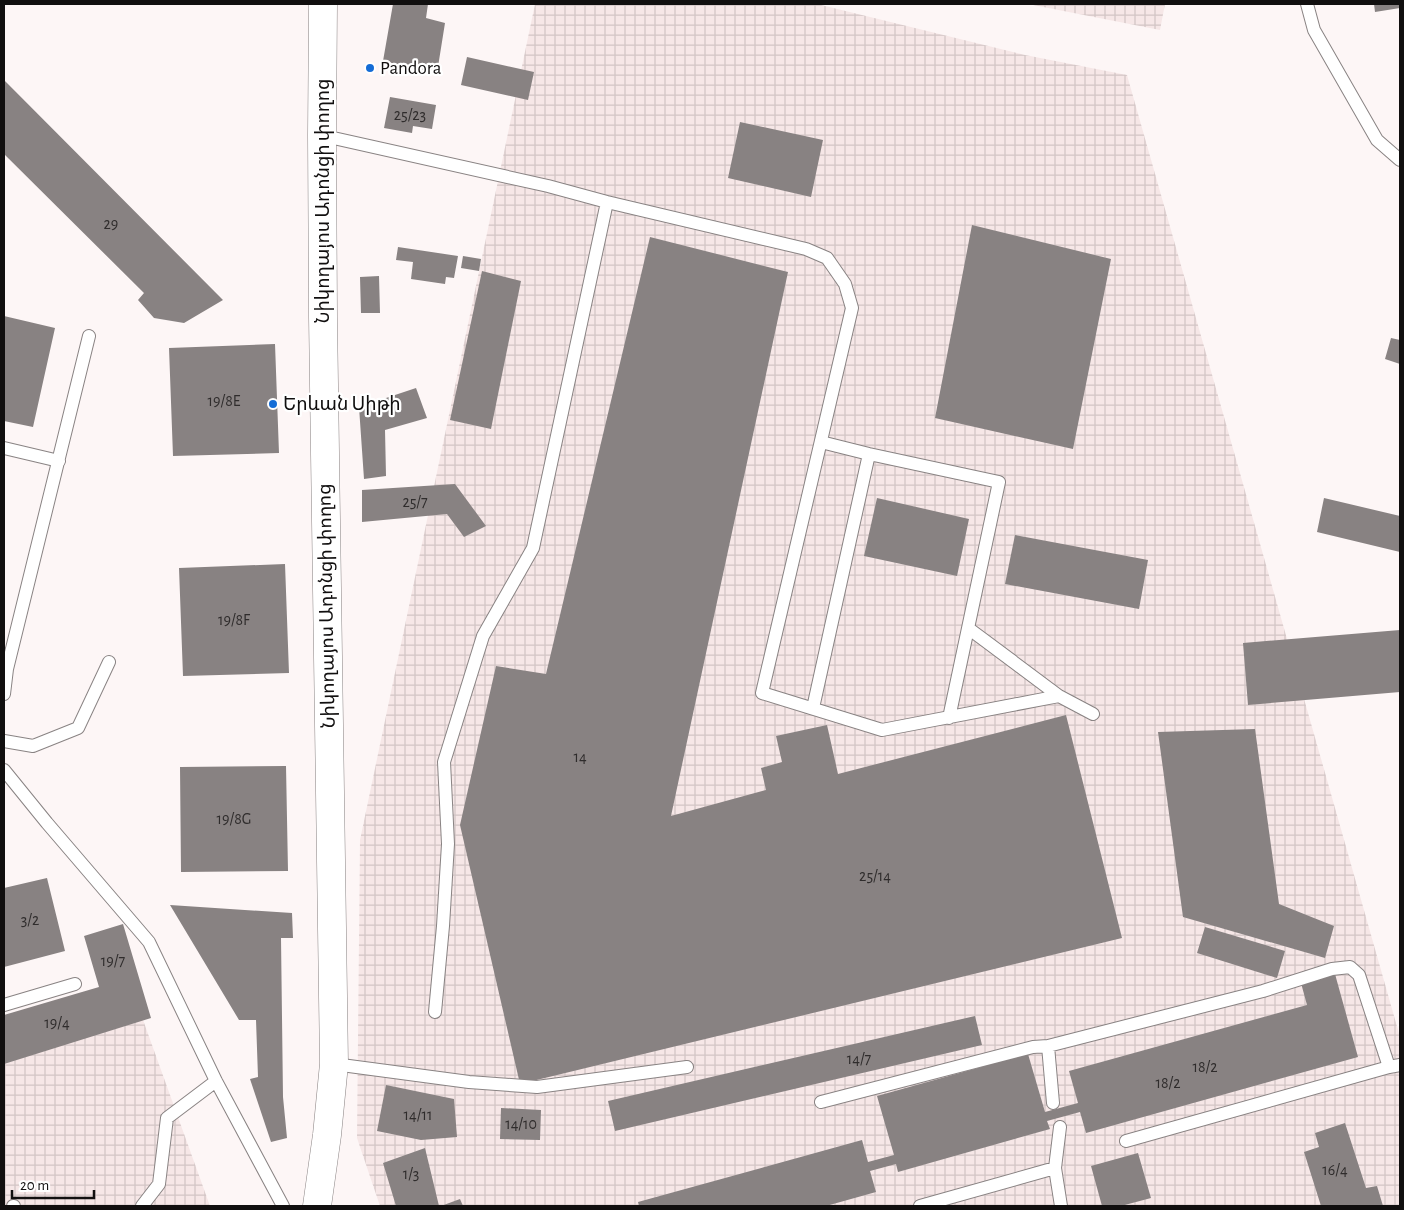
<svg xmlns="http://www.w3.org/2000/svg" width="1404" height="1210" font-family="'Alegreya Sans','Noto Sans Armenian',sans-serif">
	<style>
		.industrial { fill: url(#industrial-grid) }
		.building { fill: #888282 }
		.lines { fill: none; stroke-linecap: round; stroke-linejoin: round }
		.lane-casing { stroke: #898383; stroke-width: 14 }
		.secondary-casing { stroke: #898383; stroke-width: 29 }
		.lane { stroke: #fff; stroke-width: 12 }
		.secondary { stroke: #fff; stroke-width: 28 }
		.poi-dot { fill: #146cd6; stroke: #fff; stroke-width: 2 }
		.labels { text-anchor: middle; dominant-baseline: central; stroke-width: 4.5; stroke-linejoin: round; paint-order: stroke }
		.number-label { font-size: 16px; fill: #2f2c2c }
		.poi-label { font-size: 19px; fill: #110f0f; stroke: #fff; text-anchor: start }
		.street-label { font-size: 19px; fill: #110f0f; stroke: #fff }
	</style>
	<defs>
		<pattern id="industrial-grid" width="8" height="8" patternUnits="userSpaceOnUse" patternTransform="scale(1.25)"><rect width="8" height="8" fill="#f6e7e7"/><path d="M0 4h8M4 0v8" fill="none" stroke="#d2c5c5"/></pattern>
	</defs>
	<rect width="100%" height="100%" fill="#fdf6f6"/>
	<path class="industrial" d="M535 4H817L1025 55 1127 75 1400 1037V1206H380L357 1138 360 840Z
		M1028 4H1165L1160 30Z
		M138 1006 210 1206H4V1043Z"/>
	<path class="building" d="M393 4H428L426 18 445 23 437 73 383 61Z
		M1374 4H1400V8L1375 12Z
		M467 57 534 72 528 100 461 85Z
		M4 80 223 300 184 323 154 318 138 300 144 293 4 154Z
		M390 97 436 105 432 129 413 126 412 133 384 128Z
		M740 122 823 140 811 197 728 178Z
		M972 225 1111 259 1073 449 935 418Z
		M650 237 788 272 671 816 766 790 761 768 782 762 776 736 827 725 838 774 1066 715 1122 938 520 1084 460 825 496 666 546 674Z
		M398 247 458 256 454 278 446 277 445 284 411 279 413 262 396 260Z
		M463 256 481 259 479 271 461 268Z
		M482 271 521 281 491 429 450 420Z
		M379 276 380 313H361L360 277Z
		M4 316 55 328 33 427 4 421Z
		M1391 338 1400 340V364L1385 359Z
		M275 344 279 453 173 456 169 348Z
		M416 388 427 418 385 430 386 476 364 479 359 407Z
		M455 484 486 526 464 537 447 514 362 522V490Z
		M877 498 969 519 957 576 864 556Z
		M1324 498 1400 516V552L1317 532Z
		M1015 535 1148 560 1139 609 1005 584Z
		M285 564 289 673 183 676 179 568Z
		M1400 630V692L1248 705 1243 643Z
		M1255 729 1279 904 1334 926 1325 958 1183 917 1158 732Z
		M286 766 288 871 181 872 180 767Z
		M47 878 65 951 4 967V888Z
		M170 905 292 913 293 938H281L283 1097 287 1138 271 1142 250 1079 258 1077 256 1020H239Z
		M123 924 151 1018 4 1064V1015L99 987 84 936Z
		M1205 927 1285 951 1277 978 1197 953Z
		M1335 974 1358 1057 1086 1133 1080 1112 1047 1121 1050 1129 898 1172 896 1164 870 1171 876 1192 826 1206H639L638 1202 862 1140 868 1162 894 1155 877 1096 1028 1054 1045 1112 1078 1103 1069 1071 1307 1005 1301 983Z
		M975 1016 982 1045 615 1131 608 1101Z
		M386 1085 454 1099 457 1137 421 1140 377 1131Z
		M501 1108 541 1110 540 1140 500 1139Z
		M1345 1123 1366 1188 1377 1186 1383 1206H1321L1304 1152 1319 1147 1315 1133Z
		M425 1148 439 1206H396L383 1163Z
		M1138 1153 1151 1198 1121 1206H1102L1091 1166Z
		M460 1199 463 1206H441Z"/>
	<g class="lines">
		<defs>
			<path id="lane" d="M1307 4 1314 30 1377 140 1400 160
				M320 135 548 186 607 202 806 249 827 258 845 284 852 308 762 693 882 730 1059 696 1093 714
				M821 442 869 454 999 482 949 718
				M4 448 59 461
				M968 628 1059 696
				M4 694 7 669 89 336
				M813 708 869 454
				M4 741 33 746 78 728 109 662
				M4 770 47 823 149 942 216 1081 283 1206
				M4 1005 75 984
				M435 1012 443 926 448 844 444 762 483 636 533 548 607 202
				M1048 1046 1263 991 1332 969 1350 967 1359 975 1389 1067 1400 1065
				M334 1064 469 1082 537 1087 687 1067
				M821 1102 1033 1047 1048 1046 1053 1103
				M1126 1141 1389 1067
				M1055 1168 1060 1127
				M13 1206H14
				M142 1206 159 1184 167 1118 216 1081
				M920 1206 1055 1168 1061 1206"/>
			<path id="secondary" d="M317 1206 327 1135 334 1064 323 317 322 135 323 4"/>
		</defs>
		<use href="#lane" class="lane-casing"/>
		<use href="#secondary" class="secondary-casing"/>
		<use href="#lane" class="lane"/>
		<use href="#secondary" class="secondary"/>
	</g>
	<g class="poi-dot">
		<circle cx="370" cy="68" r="5"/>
		<circle cx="273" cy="404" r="5"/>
	</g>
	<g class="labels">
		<g class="number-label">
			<text x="410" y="115">25/23</text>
			<text x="111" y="224">29</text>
			<text x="224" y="401">19/8E</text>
			<text x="415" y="502">25/7</text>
			<text x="234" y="620">19/8F</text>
			<text x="580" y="757">14</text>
			<text x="234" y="819">19/8G</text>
			<text x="875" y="876">25/14</text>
			<text x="30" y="920">3/2</text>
			<text x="113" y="961">19/7</text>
			<text x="57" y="1023">19/4</text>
			<text x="859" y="1059">14/7</text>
			<text x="1205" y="1067">18/2</text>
			<text x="1168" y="1083">18/2</text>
			<text x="418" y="1115">14/11</text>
			<text x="521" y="1124">14/10</text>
			<text x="1335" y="1170">16/4</text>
			<text x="411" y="1174">1/3</text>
		</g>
		<g class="poi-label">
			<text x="380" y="68">Pandora</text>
			<text x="283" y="404">Երևան Սիթի</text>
		</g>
		<g class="street-label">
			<text transform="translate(323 201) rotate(-90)">Նիկողայոս Ադոնցի փողոց</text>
			<text transform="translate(327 606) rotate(-91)">Նիկողայոս Ադոնցի փողոց</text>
		</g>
	</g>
	<rect width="1404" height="1210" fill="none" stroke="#110f0f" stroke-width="10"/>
	<path d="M12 1190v8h82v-8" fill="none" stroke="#110f0f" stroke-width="2.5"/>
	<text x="20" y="1190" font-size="15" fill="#110f0f" stroke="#ffffff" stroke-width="4" paint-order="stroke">20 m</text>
</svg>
